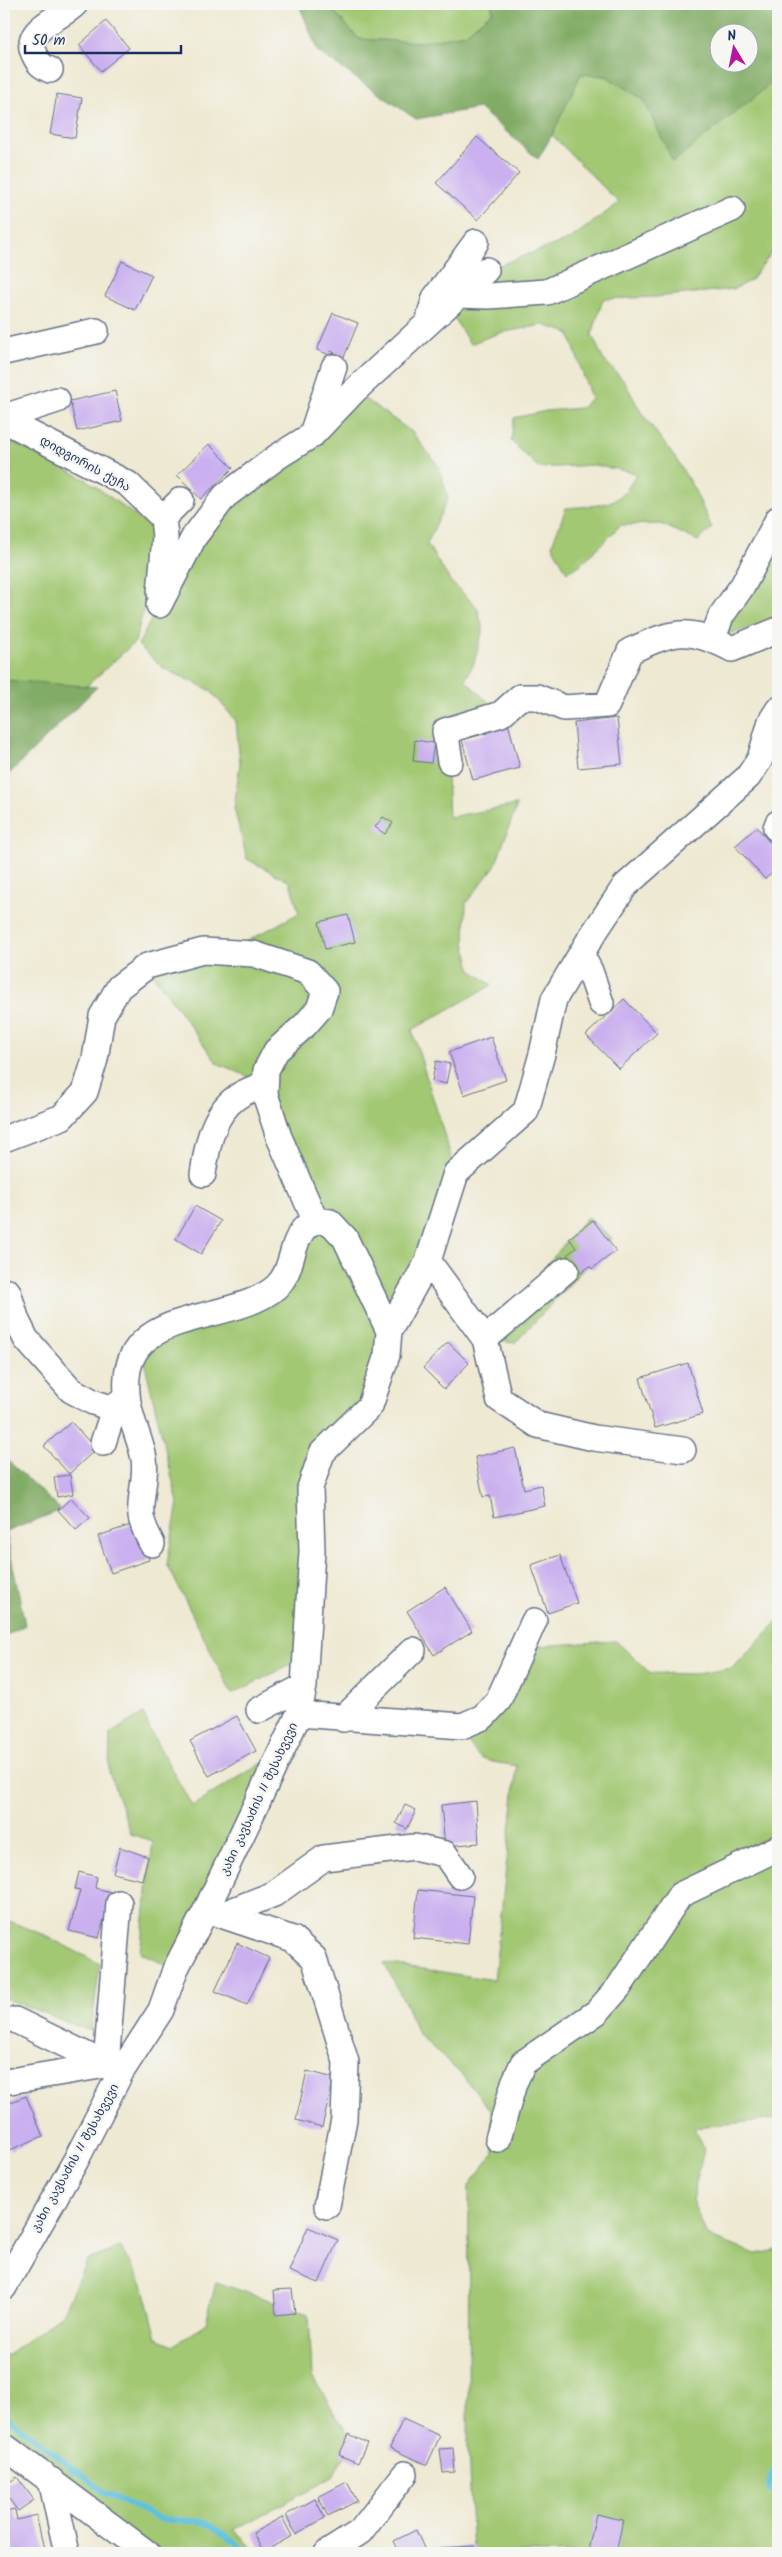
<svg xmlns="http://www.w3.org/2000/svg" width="782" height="2557" font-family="Kalam,'Noto Sans Georgian',sans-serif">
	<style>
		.green { fill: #a2c873; stroke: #5e7c68 }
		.forest { fill: #81ac65; stroke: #4e6e62; fill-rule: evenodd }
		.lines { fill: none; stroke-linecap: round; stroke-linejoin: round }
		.stream { stroke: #5fc1de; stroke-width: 6 }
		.building { fill: #cab0ef }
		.minor-casing { stroke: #657087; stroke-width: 28 }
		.minor { stroke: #fff; stroke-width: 25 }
		.labels { text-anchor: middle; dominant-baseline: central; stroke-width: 5; stroke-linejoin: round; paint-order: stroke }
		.street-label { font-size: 12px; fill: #1b2f5e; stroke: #f6f6f2 }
	</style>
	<rect width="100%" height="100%" fill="#f6f6f2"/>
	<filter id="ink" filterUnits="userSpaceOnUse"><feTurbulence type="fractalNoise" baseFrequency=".02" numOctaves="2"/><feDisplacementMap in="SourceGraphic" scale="10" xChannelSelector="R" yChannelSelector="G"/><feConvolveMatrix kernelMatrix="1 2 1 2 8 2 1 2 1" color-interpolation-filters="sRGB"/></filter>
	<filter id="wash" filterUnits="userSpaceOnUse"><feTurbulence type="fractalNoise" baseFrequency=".0096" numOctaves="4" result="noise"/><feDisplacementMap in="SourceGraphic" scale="20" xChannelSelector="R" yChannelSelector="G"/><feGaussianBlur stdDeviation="1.12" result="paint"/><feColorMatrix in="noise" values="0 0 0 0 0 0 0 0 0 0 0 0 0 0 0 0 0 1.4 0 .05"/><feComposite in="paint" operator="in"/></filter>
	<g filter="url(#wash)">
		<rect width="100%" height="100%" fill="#eee9d2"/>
		<path class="green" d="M327 4H491L493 11 465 34 420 42 359 39Z
			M580 74 606 76 644 100 654 122 707 135 778 78V244L751 280 734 289 656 297 603 299 592 335 603 359 624 381 641 412 676 459 694 489 712 528 698 541 661 524 621 525 580 565 567 572 552 545 566 508C599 505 622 508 636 473L595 465 539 468 511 441 514 418 546 411 581 408 591 398 569 333 543 325 499 333 470 344 447 307 486 270 570 239 619 203 552 135Z
			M354 391 412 432 439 467 448 498 427 544 451 582 477 607 483 629 474 663 465 680 501 714 445 731 449 817 517 805 495 866 466 903 465 942 471 970 492 985 412 1030 456 1173 370 1406 322 1453 306 1657 232 1694 167 1564 178 1503 140 1344 276 1287 315 1219 265 1084 217 1063 147 966 229 951 299 913 290 882 247 859 234 808 240 763 236 721 210 690 163 668 138 645 194 537Z
			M4 438 87 480 153 529 151 581 135 642 29 738 4 711Z
			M778 519V619L713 639Z
			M587 1217 612 1238 515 1343 485 1339Z
			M778 1621V2119L695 2127 704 2149 692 2200 707 2236 756 2254 778 2250V2553H473L468 2448 469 2185 494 2153 491 2110 460 2073 418 2034 406 2005 384 1963 494 1980 517 1766C479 1759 478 1765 462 1726L535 1646 616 1641 650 1673 696 1674 733 1668Z
			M143 1713 152 1734 192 1806 282 1751 175 1970 140 1952 153 1841 131 1834 109 1772 110 1734Z
			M4 1919 44 1935 100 1964 91 2031 4 1998Z
			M121 2248 143 2284 157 2338 174 2345 206 2323 216 2282 309 2314 312 2376 352 2441 333 2477 233 2530 259 2553H147L4 2446V2355H8L62 2314 87 2260Z"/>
		<path class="forest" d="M305 4H327L359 39 420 42 465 34 493 11 491 4H778V78L673 162 644 100 606 76 581 74 552 135 538 159 479 108 416 119 318 52 300 7ZM720 32H750V62H720Z
			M4 680 97 687 4 779Z
			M4 1457 61 1510 6 1532 25 1625 4 1637Z"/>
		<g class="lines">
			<path class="stream" d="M4 2415 105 2493 161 2519 204 2522 227 2536 249 2553
				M778 2464 771 2476 769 2488 778 2498"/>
		</g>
		<g id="blocks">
			<path class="building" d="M106 21 129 48 101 71 79 45Z
				M57 94 82 98 75 138 50 134Z
				M477 137 519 173 478 220 436 183Z
				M122 261 152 275 135 310 105 296Z
				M333 313 358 323 344 357 331 351 330 355 317 350Z
				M115 391 122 421 77 431 70 401Z
				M209 444 233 468 201 499 177 475Z
				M617 718 622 764 578 768 574 723Z
				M507 719 520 768 473 780 462 740 487 733 484 725Z
				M415 740 434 743 431 763 413 761Z
				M383 817 393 823 385 834 375 827Z
				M757 827 769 842 773 838 778 844V867L765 879 735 846Z
				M348 915 355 942 325 949 319 922Z
				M624 999 657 1033 619 1069 586 1035Z
				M491 1037 506 1080 464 1095 449 1052Z
				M436 1061 450 1064 446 1084 432 1081Z
				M195 1206 221 1221 201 1254 176 1239Z
				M593 1220 616 1251 592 1269 590 1266 581 1273 567 1255 576 1248 569 1238Z
				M448 1342 469 1363 444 1389 423 1368Z
				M688 1363 703 1414 655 1428 640 1378Z
				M71 1422 96 1449 69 1474 44 1446Z
				M515 1448 524 1489 541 1485 545 1506 494 1517 490 1496 483 1497 475 1457Z
				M70 1475 73 1494 57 1497 54 1477Z
				M71 1498 90 1518 76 1530 58 1510Z
				M137 1523 149 1560 111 1573 98 1536Z
				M560 1555 577 1603 548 1613 531 1565Z
				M445 1587 472 1631 434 1655 407 1611Z
				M237 1716 256 1751 209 1776 190 1741Z
				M476 1801 479 1843 445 1846 441 1805Z
				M405 1805 416 1810 407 1829 396 1823Z
				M120 1847 148 1857 142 1880 113 1873Z
				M79 1872 97 1877 95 1888 111 1892 99 1938 69 1931 80 1890 75 1889Z
				M418 1890 473 1896 468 1944 413 1938Z
				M237 1943 269 1958 247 2005 215 1991Z
				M4 2026 9 2027 4 2042Z
				M307 2071 334 2078 322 2127 296 2120Z
				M26 2096 43 2136 10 2150 4 2135V2105Z
				M308 2227 338 2240 319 2283 289 2271Z
				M292 2289 295 2313 276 2315 274 2290Z
				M403 2419 440 2436 427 2465 390 2448Z
				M349 2434 367 2443 358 2463 339 2455Z
				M453 2448 455 2472 443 2473 440 2449Z
				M17 2477 34 2500 18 2511 4 2492V2486Z
				M347 2482 357 2501 328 2516 318 2497Z
				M315 2499 325 2518 296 2534 286 2515Z
				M15 2510 17 2520 36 2515 45 2553H4V2512Z
				M596 2514 623 2520 616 2553 588 2551Z
				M282 2517 292 2536 263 2552 253 2533Z
				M416 2530 426 2553H400L394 2541Z
				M474 2546V2553H439V2548Z"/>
		</g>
	</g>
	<g filter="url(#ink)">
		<use href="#blocks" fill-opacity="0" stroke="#657087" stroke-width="1"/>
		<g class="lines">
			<defs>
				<path id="minor" d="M50 70C41 66 38 63 34 54 22 29 62 18 75 4
					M460 295 488 296 547 292 732 209
					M430 315 435 298 476 242
					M4 352 96 331
					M4 417 57 400
					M4 420 128 484 163 518 165 537 160 593
					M313 431 334 367
					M163 518 181 500
					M159 605 194 537 225 496 277 457 312 435 354 391 486 270
					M713 639 721 616 743 585 778 519
					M450 761 445 731 501 714 520 697H537L564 708 607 705 630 651C674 631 687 626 732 649L778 630
					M776 828 778 823
					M581 954 590 971 601 1003
					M4 1139 62 1117 85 1092 95 1059 102 1016 119 987 147 966 203 951 254 954 308 972 325 991 319 1009 305 1025 276 1051 266 1070 265 1094 279 1137 315 1220
					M203 1174C207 1147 212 1114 237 1097 245 1091 256 1088 265 1084
					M315 1220 330 1222 345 1238 389 1331
					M428 1261 485 1339 499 1399 538 1425 594 1438 683 1450
					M8 1292 17 1321 26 1339 71 1390 93 1402 114 1409 127 1394
					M485 1339 566 1270
					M103 1443 114 1409
					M152 1544C148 1536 142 1525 141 1516 139 1498 147 1478 144 1459 140 1437 128 1416 127 1393 119 1304 230 1327 276 1287 293 1272 290 1246 303 1230 306 1226 311 1223 315 1220
					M259 1710 304 1686
					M299 1714 462 1726 483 1717 498 1701 534 1621
					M343 1719 413 1650
					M206 1910 293 1939 314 1958 346 2062 344 2119 327 2206
					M221 1915 274 1894 324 1858 414 1847 445 1854 460 1876
					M15 2020 109 2066
					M4 2082 106 2065 119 1903
					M498 2139 514 2083 523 2063 597 2012 619 1987 680 1895 778 1848
					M4 2287 76 2160 121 2072 161 2010 175 1970 206 1910 299 1714 304 1686 312 1551 310 1488 322 1453 370 1406 387 1355 389 1331 428 1261 456 1173 526 1111 542 1054 554 999 590 939 625 886 748 777 760 759 771 721 778 710
					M4 2446 147 2553
					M51 2480 67 2553
					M327 2553 360 2532 405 2474"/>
			</defs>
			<use href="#minor" class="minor-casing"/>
			<use href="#minor" class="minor"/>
		</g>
	</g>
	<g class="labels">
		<g class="street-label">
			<text transform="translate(85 464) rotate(29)">დიდგორის ქუჩა</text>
			<text transform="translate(259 1799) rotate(-65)">კახი კავსაძის II შესახვევი</text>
			<text transform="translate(75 2158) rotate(-61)">კახი კავსაძის II შესახვევი</text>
		</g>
	</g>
	<rect width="782" height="2557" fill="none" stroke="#f6f6f2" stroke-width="20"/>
	<g transform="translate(734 48) rotate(350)"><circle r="24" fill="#f6f6f2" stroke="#9ea6b7"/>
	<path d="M0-4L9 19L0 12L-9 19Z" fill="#b5179e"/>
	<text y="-8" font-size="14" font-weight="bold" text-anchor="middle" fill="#1b2f5e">N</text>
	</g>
	<path d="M25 45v8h156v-8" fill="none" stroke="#1b2f5e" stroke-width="2.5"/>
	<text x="32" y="45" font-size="15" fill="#1b2f5e" stroke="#f6f6f2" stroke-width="4" paint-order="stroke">50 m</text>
</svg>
